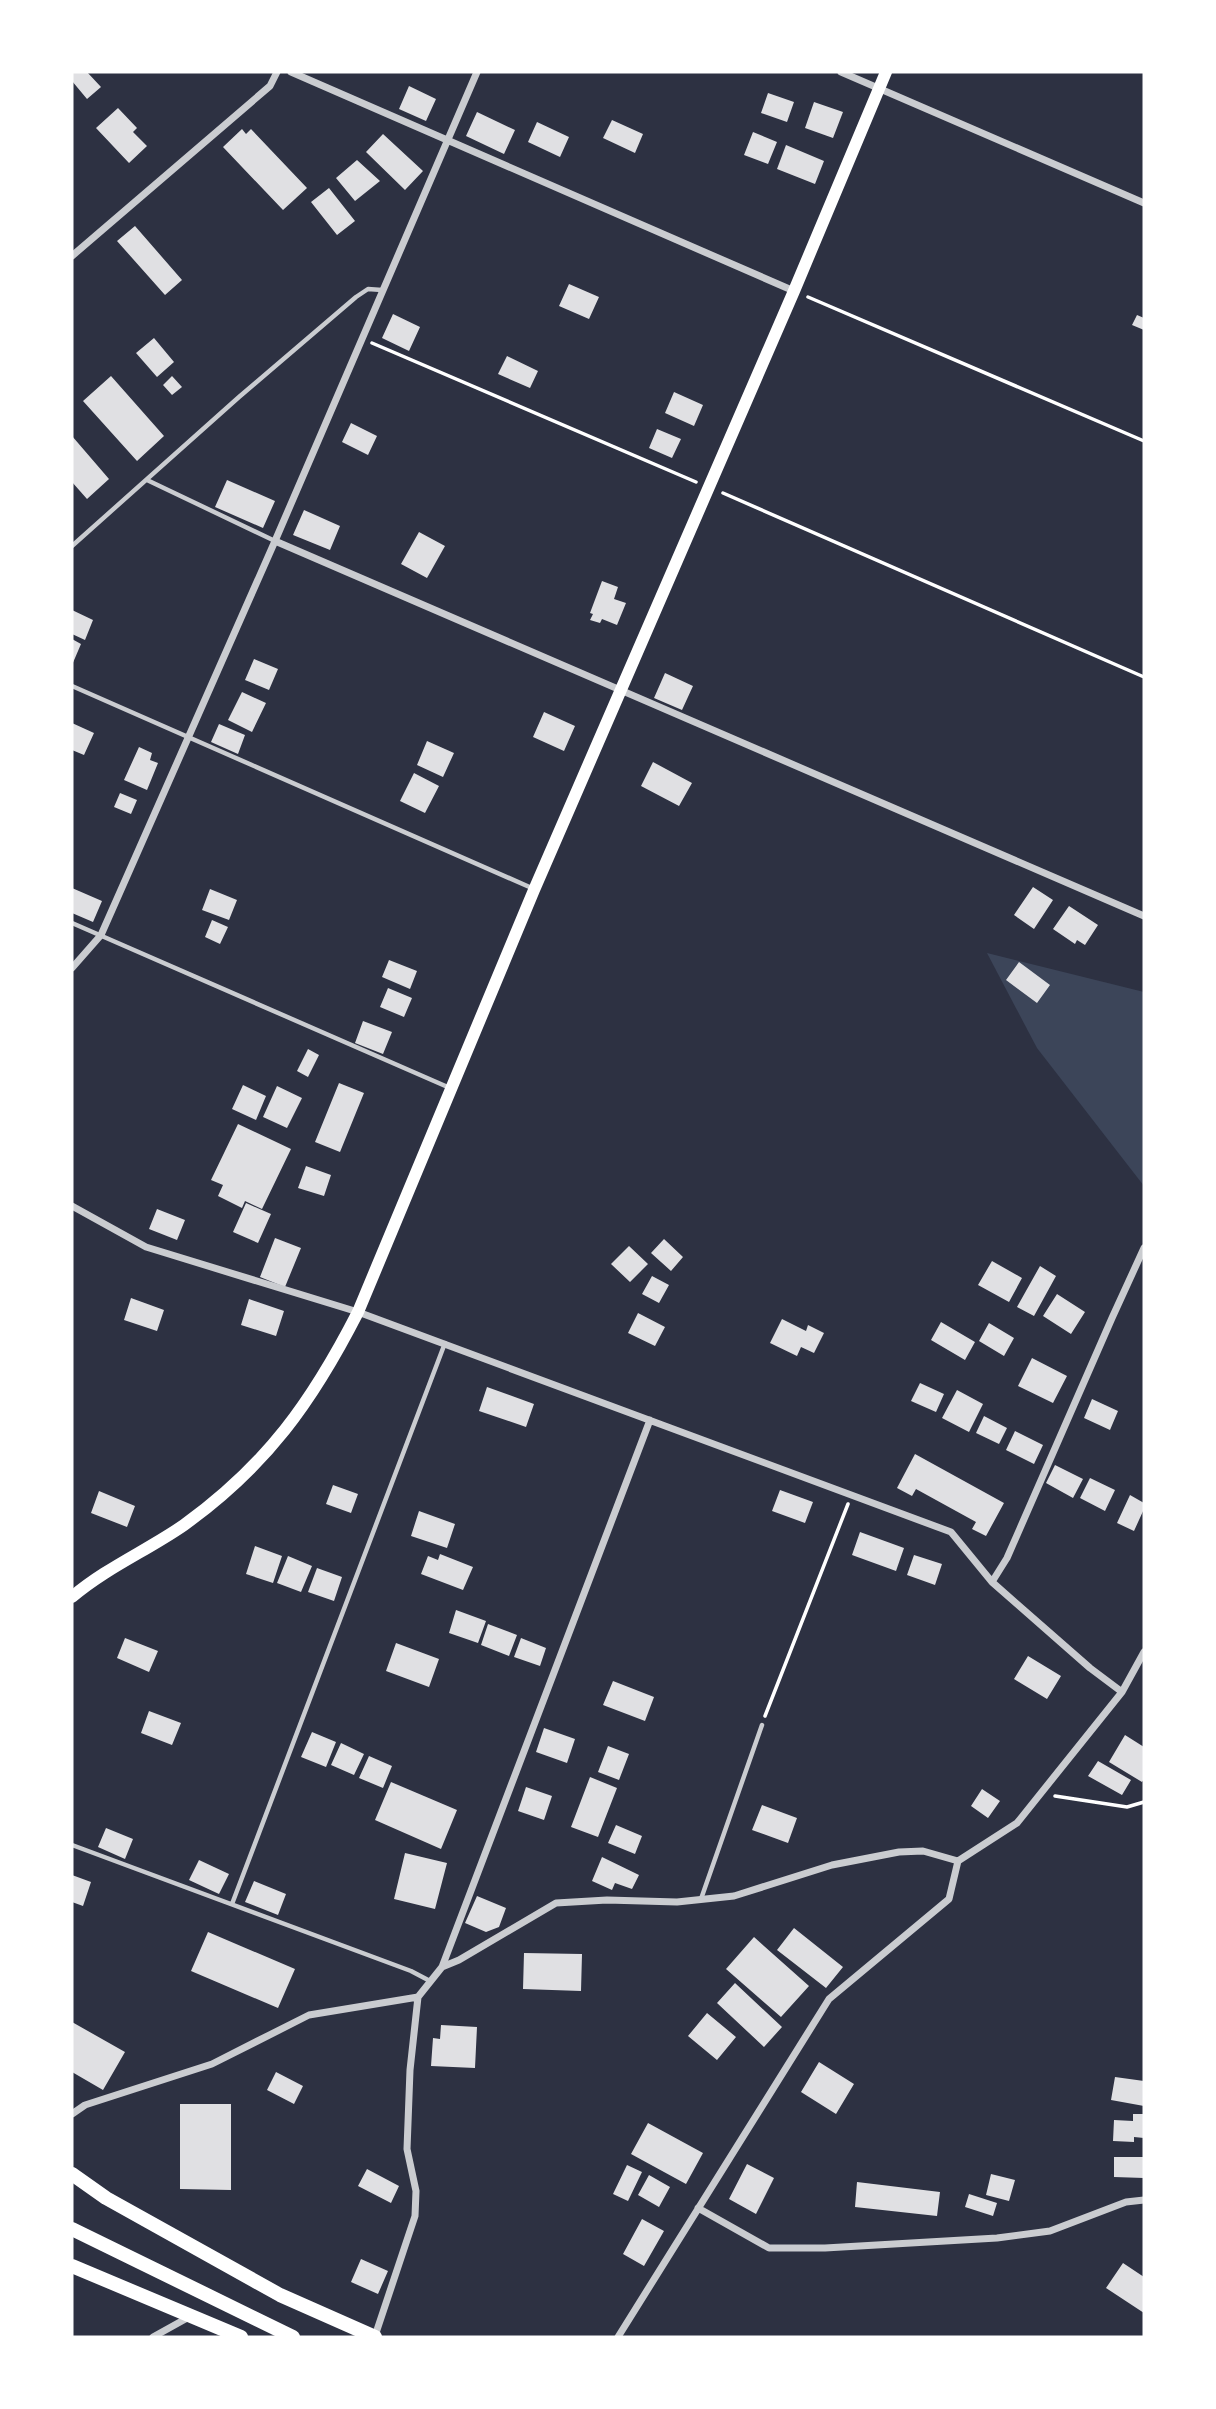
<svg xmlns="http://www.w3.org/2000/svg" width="1216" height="2409" font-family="Karla,sans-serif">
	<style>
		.green { fill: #3c4559 }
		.building { fill: #e0e0e3 }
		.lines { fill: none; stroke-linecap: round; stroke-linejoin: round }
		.path { stroke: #fff; stroke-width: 3.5 }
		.service { stroke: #caccd0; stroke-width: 4.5 }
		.minor { stroke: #caccd0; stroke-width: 7 }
		.secondary { stroke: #fff; stroke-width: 12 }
		.trunk { stroke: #fff; stroke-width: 14 }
	</style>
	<rect width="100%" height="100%" fill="#2d3142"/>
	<path class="green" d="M987 953 1144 992V1186L1037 1048Z"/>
	<path class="building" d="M73 72H87L101 87 87 99 72 81Z
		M409 86 436 99 426 121 399 109Z
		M768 93 794 102 787 122 761 113Z
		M814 102 843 112 833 138 805 128Z
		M118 108 137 128 133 132 147 146 129 163 96 128Z
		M477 112 515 130 504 154 466 136Z
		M612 120 643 134 635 153 603 138Z
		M537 122 569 137 560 157 528 142Z
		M242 129 246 134 251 129 307 188 283 210 223 147Z
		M753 132 777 142 768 164 744 155Z
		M383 134 423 171 405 190 366 152Z
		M786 145 824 161 815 184 777 169Z
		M357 160 380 181 355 201 336 178Z
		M329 188 355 221 337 235 311 202Z
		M135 226 182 280 165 295 117 241Z
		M569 284 599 297 589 319 559 306Z
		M393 314 420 327 409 351 382 338Z
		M1137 315 1144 318V330L1132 325Z
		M154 338 174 362 157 377 136 353Z
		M507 356 538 371 530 388 498 374Z
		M111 376 164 436 137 461 83 401Z
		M172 376 182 387 172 395 163 385Z
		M674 392 703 405 694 426 665 413Z
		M351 423 377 436 368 455 342 442Z
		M657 429 681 439 672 458 649 448Z
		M72 436 109 479 87 499 72 482Z
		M227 480 275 501 263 528 215 507Z
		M304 510 340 526 330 550 293 535Z
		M419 532 445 546 427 578 401 564Z
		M602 581 618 587 614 599 626 603 617 625 602 619 600 623 590 620 593 614 590 613Z
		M72 610 93 620 85 640 72 634Z
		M72 639 81 644 72 665Z
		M254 659 278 669 269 690 245 680Z
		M665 673 693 686 682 710 654 698Z
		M242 692 266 703 252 732 228 720Z
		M544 712 575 726 564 751 533 737Z
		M72 723 94 733 84 755 72 750Z
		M219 724 245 735 238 754 211 742Z
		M427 741 454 753 443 777 417 765Z
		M139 747 152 753 150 760 158 763 147 790 124 780Z
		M653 762 692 783 679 806 641 786Z
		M414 773 439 786 425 813 400 801Z
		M120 793 137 800 131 814 114 807Z
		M1033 887 1053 900 1034 929 1014 915Z
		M72 888 102 901 93 922 72 913Z
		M210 889 237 900 229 920 202 910Z
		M1069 906 1098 925 1085 945 1077 940 1075 944 1053 929Z
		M212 920 228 927 220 944 205 937Z
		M389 960 417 971 410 989 382 977Z
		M1019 962 1050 985 1037 1003 1006 980Z
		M388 988 412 998 404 1017 380 1007Z
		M363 1021 392 1032 383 1054 355 1043Z
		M308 1049 319 1055 308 1077 297 1071Z
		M339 1083 364 1093 340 1152 315 1142Z
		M243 1085 266 1096 256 1120 232 1109Z
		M277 1086 302 1098 287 1128 263 1117Z
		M238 1124 291 1149 262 1209 245 1201 242 1208 218 1196 223 1185 211 1180Z
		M306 1166 331 1175 324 1196 298 1188Z
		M246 1203 271 1214 258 1243 233 1232Z
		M157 1209 185 1220 177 1240 149 1229Z
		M275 1238 301 1248 285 1287 260 1277Z
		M664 1239 683 1257 671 1271 651 1253Z
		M629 1246 648 1264 630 1282 611 1264Z
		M992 1261 1022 1278 1009 1302 978 1285Z
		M1040 1266 1056 1276 1034 1316 1017 1307Z
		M652 1276 669 1285 659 1303 642 1294Z
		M1057 1294 1085 1312 1071 1334 1043 1316Z
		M131 1298 164 1310 157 1331 124 1320Z
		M249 1299 284 1311 276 1336 241 1325Z
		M638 1313 665 1327 655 1346 628 1333Z
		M782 1319 806 1331 808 1325 824 1333 814 1353 801 1347 797 1356 770 1343Z
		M941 1322 975 1342 965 1360 931 1340Z
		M989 1323 1014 1338 1004 1356 979 1341Z
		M1032 1358 1067 1376 1053 1403 1018 1386Z
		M920 1383 944 1394 936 1412 911 1401Z
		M487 1387 534 1404 526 1427 479 1411Z
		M957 1390 983 1404 969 1432 942 1418Z
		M1092 1399 1118 1411 1110 1430 1084 1418Z
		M984 1416 1007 1428 999 1444 976 1433Z
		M1015 1431 1043 1445 1034 1464 1006 1450Z
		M915 1454 1004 1503 986 1536 972 1529 976 1522 916 1489 912 1496 897 1488Z
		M1055 1465 1083 1479 1073 1498 1046 1483Z
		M1090 1478 1115 1490 1105 1511 1080 1498Z
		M333 1485 358 1494 351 1513 326 1504Z
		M780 1490 813 1502 805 1523 772 1511Z
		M99 1491 135 1506 127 1527 91 1513Z
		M1130 1495 1144 1503V1509L1134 1531 1117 1523Z
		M419 1511 455 1524 447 1548 411 1536Z
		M860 1532 904 1548 896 1571 852 1555Z
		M255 1546 282 1556 273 1583 246 1574Z
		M440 1554 473 1567 463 1590 421 1574 428 1556 438 1560Z
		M914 1555 942 1564 935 1585 907 1575Z
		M288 1556 312 1566 301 1592 277 1583Z
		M317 1568 342 1577 334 1601 308 1592Z
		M456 1610 486 1621 478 1643 449 1633Z
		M488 1624 517 1635 509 1656 481 1645Z
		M125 1638 158 1651 149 1672 117 1658Z
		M521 1638 546 1648 540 1666 514 1657Z
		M396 1643 439 1659 429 1687 386 1671Z
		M1028 1656 1061 1676 1047 1699 1014 1679Z
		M613 1681 654 1697 645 1721 603 1705Z
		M149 1711 181 1723 172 1745 141 1733Z
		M544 1728 575 1739 567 1763 536 1752Z
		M312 1732 336 1742 326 1767 301 1757Z
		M1125 1735 1144 1747V1779L1142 1782 1109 1762Z
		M341 1743 364 1754 354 1775 331 1765Z
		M608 1746 629 1754 619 1780 598 1772Z
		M369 1756 392 1766 383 1788 359 1778Z
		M1098 1761 1131 1780 1122 1795 1088 1776Z
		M590 1777 617 1788 598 1837 571 1827Z
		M391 1782 457 1810 441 1849 375 1820Z
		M526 1787 552 1796 544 1820 518 1811Z
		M982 1789 1000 1801 988 1818 971 1806Z
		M762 1805 797 1818 788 1843 752 1830Z
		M616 1825 642 1836 635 1854 608 1843Z
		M106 1828 133 1839 125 1859 98 1847Z
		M405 1853 447 1863 435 1909 394 1899Z
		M602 1857 639 1875 632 1889 615 1883 612 1890 592 1881Z
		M199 1860 229 1874 219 1894 189 1880Z
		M72 1875 91 1882 83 1906 72 1902Z
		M254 1881 286 1894 278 1915 245 1902Z
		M477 1896 506 1908 499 1927 486 1932 465 1923Z
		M794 1928 843 1967 826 1988 777 1950Z
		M208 1932 295 1969 278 2008 191 1971Z
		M754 1937 809 1986 781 2017 726 1969Z
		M524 1953 582 1954 581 1991 523 1989Z
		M735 1983 782 2027 764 2047 717 2003Z
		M707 2013 736 2037 717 2060 688 2036Z
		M72 2022 125 2052 103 2090 72 2072Z
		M441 2025 477 2027 475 2068 431 2066 433 2038 440 2039Z
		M819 2062 854 2084 836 2114 801 2092Z
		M276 2072 303 2086 294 2104 267 2090Z
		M1115 2077 1144 2081V2106L1111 2100Z
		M180 2104H231V2190L180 2189Z
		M1133 2114H1144V2138L1134 2137V2142L1113 2141 1114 2120 1133 2121Z
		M648 2123 703 2153 686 2184 631 2154Z
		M1114 2157H1144V2178L1114 2177Z
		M747 2164 774 2178 756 2214 729 2199Z
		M627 2165 642 2172 628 2201 613 2194Z
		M367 2169 399 2186 391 2203 358 2186Z
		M991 2174 1015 2180 1009 2201 986 2195Z
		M649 2175 670 2187 659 2207 638 2195Z
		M857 2182 940 2192 937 2216 855 2207Z
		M969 2194 997 2203 993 2216 965 2207Z
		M642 2219 664 2231 644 2266 623 2254Z
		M361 2259 388 2271 378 2294 351 2282Z
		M1123 2263 1144 2277V2313L1106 2288Z"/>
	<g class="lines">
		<path class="path" d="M808 297 1144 441
			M372 343 696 482
			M723 493 1144 677
			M765 1716 848 1504
			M1055 1796 1127 1807 1144 1802"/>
		<path class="service" d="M147 480 275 541
			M72 546 239 397 356 297 368 289 382 290
			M72 686 534 889
			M72 923 450 1088
			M72 1845 411 1971 430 1981
			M701 1899 762 1725
			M232 1904 445 1343"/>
		<path class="minor" d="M291 72 794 291
			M841 72 1144 203
			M72 256 270 86 277 72
			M275 541 1144 916
			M72 968 101 935 275 541 477 72
			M72 1206 146 1247 358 1312 951 1532 992 1582 1090 1668 1122 1692
			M992 1582 1007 1558 1112 1318 1144 1248
			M442 1967 459 1960 556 1903 607 1900 677 1902 734 1896 832 1865 899 1852 923 1851 958 1861
			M72 2114 85 2105 212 2064 309 2015 418 1997 442 1967 650 1420
			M698 2208 769 2248H825L997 2238 1050 2231 1126 2202 1144 2200
			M375 2336 415 2216 416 2191 407 2149 410 2070 418 1997
			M153 2337 189 2317
			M618 2337 829 1999 949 1899 958 1861 1017 1823 1122 1692 1144 1652"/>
		<path class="secondary" d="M72 1597C106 1568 148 1550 184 1525 267 1465 312 1402 358 1312L534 890 794 291 886 72"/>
		<path class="trunk" d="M72 2174 106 2198 280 2295 375 2337
			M72 2229 293 2337
			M72 2266 241 2337"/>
	</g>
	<rect width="1216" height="2409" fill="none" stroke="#ffffff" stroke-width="147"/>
</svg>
